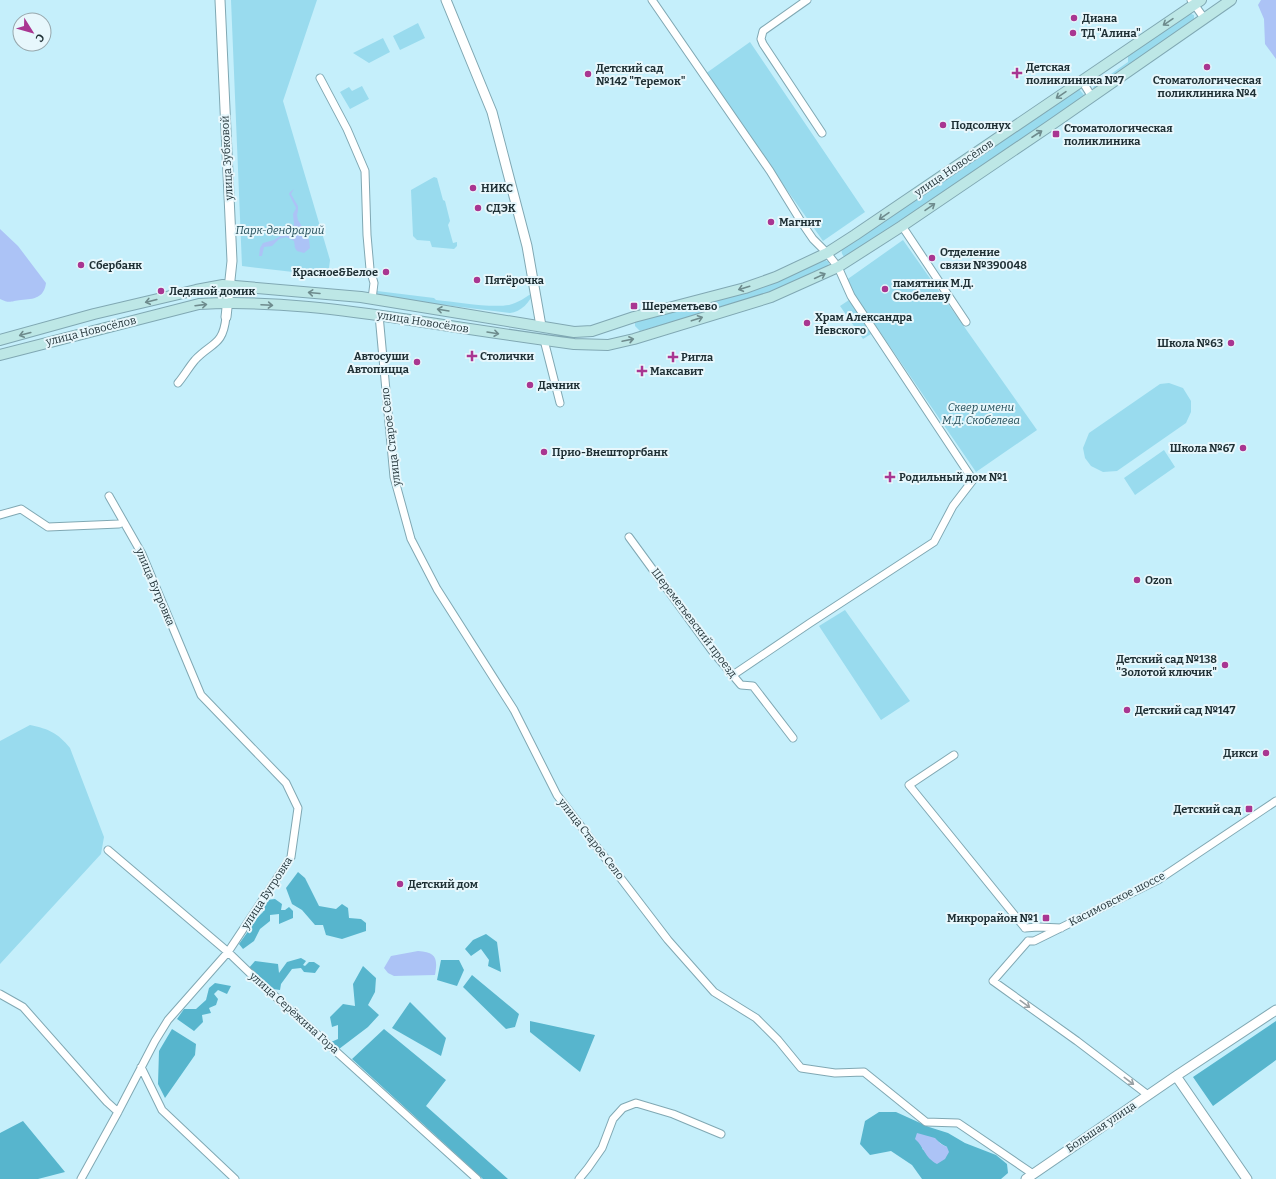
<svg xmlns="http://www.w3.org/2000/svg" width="1276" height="1179" font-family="Bitter,serif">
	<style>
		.green { fill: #99dbee }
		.forest { fill: #57b5cd; fill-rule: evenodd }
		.water { fill: #acc3f6 }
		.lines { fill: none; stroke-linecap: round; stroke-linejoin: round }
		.minor-casing { stroke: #80a8b3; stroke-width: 9 }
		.tertiary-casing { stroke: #80a8b3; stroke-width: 11 }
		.secondary-casing { stroke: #80a8b3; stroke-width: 12 }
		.minor { stroke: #fff; stroke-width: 7 }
		.tertiary { stroke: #fff; stroke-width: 9 }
		.secondary { stroke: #bde7e6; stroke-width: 10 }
		.oneway { stroke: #6e8b8d }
		.oneway2 { stroke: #9aa1a4 }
		.poi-dot { fill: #a93691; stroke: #e7f7fc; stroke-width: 1.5 }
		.labels { text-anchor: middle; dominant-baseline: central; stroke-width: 4; stroke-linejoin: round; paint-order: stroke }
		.poi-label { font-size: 11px; font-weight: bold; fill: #1e2f34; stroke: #e7f7fc; text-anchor: start }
		.street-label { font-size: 11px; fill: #1e2f34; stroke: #e7f7fc }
		.park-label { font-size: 11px; font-style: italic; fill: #214b56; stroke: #e7f7fc }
	</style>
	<rect width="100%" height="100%" fill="#c5effb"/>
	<path class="green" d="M231 0H317L283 101 330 260 328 276 242 266Z
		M1189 13 1194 15V20L1095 89 1093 88 1094 86 1128 62V55Z
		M418 23 425 38 400 50 393 36Z
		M383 38 390 52 369 63 353 53Z
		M750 42 865 212 823 241 705 74Z
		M362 86 369 99 350 109 340 92 349 87 352 91Z
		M1077 89H1079L1084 95 1082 97 898 226 845 258C842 254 841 253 842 249Z
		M434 177 437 178 443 200 445 201 450 221 448 225 453 243 457 242V246L454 249 432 247 430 241 417 240 413 236 411 190Z
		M903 240 1037 430 976 472 845 281Z
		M823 259 829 262 828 269 747 301 640 331 635 326V322L745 291Z
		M377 291 434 298 436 300C456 302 490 308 509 305 518 303 526 297 534 292 530 302 521 312 510 313L378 297 375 292Z
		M849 300 871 334 863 339 840 306Z
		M1169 383 1183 388 1191 401V412L1186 423 1117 471 1103 472 1091 466 1085 458 1083 448 1089 433 1160 384Z
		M1164 450 1175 467 1135 495 1124 478Z
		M845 610 910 701 881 720 819 626Z
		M30 725C49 729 58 733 70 748L104 837 101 854 0 964V741Z"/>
	<path class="forest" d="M298 872 305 878 319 906 336 909 342 904 348 908 349 918 361 919 366 923V931L342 939 326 935 323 925H315L302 910 292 904 286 888Z
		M275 899 282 904 281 910H285L289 907 293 911V918L279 924V914L270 915V921L260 929 254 941 243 949 239 944 249 930V926L263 912V906L267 900Z
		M486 934 497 942 501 972 488 966 489 960 481 949 471 956 465 949 473 940Z
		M301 958 306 961 303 965 305 966 309 962H314L320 966 315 973 304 972 301 968 292 969 281 984 280 990 273 989 248 969 255 961 278 964 279 973 287 962Z
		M441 960H459L464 970 457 986 437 980Z
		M363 966 376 978 375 992 368 1005 379 1015 368 1027 339 1049 331 1042 338 1039V1025L332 1027 330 1017 343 1004 355 1006 353 984Z
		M472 975 519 1014 515 1027 506 1029 463 987Z
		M215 983 231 986 227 994 218 990 214 994 218 999 216 1005 209 1008 211 1013 202 1015 203 1022 194 1031 177 1019 184 1009H196L206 1000 209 988Z
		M410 1002 446 1038 441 1056 392 1028Z
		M530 1021 595 1035 580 1072 530 1032Z
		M1276 1021V1060L1213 1106 1193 1077Z
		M172 1029 196 1044 195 1055 165 1098 158 1084 159 1051Z
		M384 1029 446 1080 426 1106 508 1179H483L352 1059Z
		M879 1112H896L929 1127 948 1133 965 1143 996 1155 1007 1164 1008 1173 1001 1179H922L912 1165 891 1151 870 1155 860 1144 865 1121ZM929 1137C937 1139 940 1144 947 1147L923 1150 921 1144Z
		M23 1121 65 1172 38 1179H0V1133Z"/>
	<path class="water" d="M1261 0H1276V59L1265 44 1264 19 1258 5Z
		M294 189 291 194 298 206V211L297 215 298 220 306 233 309 240 310 248 304 253 297 251 295 248 294 241 286 237 279 239 272 246 264 247 262 256H259L260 248 263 243 274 240 292 229 294 224 293 214 296 208 289 194 290 192Z
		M0 229 18 246 46 283C44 298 34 299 21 300 11 301 10 304 0 299Z
		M418 951C436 952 438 958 435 975L394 976 388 973 384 968 391 956Z
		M917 1133 935 1138 941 1144 947 1147 949 1152 945 1159 937 1164C924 1157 925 1148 915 1139Z"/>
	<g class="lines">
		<defs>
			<path id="minor" d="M652 0 770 171 802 223 813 239 827 253 838 267 851 296 973 480 953 506 934 542 810 623 733 675
				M807 0 763 31 761 39 763 44 822 133
				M1191 0 1204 18
				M320 78 347 129 365 171 367 235 370 269 374 283 372 299
				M1082 81 1092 97
				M902 226 966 322
				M379 315 394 477 411 539 437 589 514 710 557 795 668 940 714 992 756 1018 778 1040 801 1068 835 1073 864 1072 926 1122 958 1123 1033 1174
				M544 340 560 403
				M178 383C184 376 189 367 195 360 212 342 223 346 226 317
				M0 515 21 509 48 527 119 524
				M629 537 713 652 741 685 753 686 793 738
				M954 755 909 785 1025 928
				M108 850 228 952 256 979 477 1179
				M1025 928 1038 927 1061 928
				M1028 941H1034L1158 880 1276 801
				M1028 941 993 981 1077 1041 1148 1095
				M0 994 23 1007 107 1102 118 1112
				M141 1067 162 1110 235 1179
				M81 1179 118 1112 155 1041 168 1020 228 952 291 857 298 808 286 783 201 695 142 554 109 496
				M579 1179 588 1168 602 1148 613 1119 623 1108 636 1103 673 1114 721 1134"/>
			<path id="tertiary" d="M220 0 232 261 226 317
				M446 0 492 112 527 246 541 326
				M1176 1076 1247 1179
				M1026 1179 1176 1076 1276 1010"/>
			<path id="secondary" d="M0 340 94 314 196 290 223 285 361 297 574 332 592 331 634 317 745 288 776 277 827 253 855 235 1201 0
				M0 355 199 304C272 300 345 310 417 321 469 329 522 337 574 344L608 345 634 339 771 297 838 267 902 226 1051 125 1231 0"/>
		</defs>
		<use href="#minor" class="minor-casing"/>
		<use href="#tertiary" class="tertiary-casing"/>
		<use href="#secondary" class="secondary-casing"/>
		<use href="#minor" class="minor"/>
		<use href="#tertiary" class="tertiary"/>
		<use href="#secondary" class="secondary"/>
	</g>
	<defs><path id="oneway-shaft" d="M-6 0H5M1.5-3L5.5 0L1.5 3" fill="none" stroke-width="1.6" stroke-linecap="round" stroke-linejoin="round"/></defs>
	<g class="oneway">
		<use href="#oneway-shaft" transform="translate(1168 22) rotate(146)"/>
		<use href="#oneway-shaft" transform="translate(1061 95) rotate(146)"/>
		<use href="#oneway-shaft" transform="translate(1037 134) rotate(-33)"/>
		<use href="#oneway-shaft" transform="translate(930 207) rotate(-35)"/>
		<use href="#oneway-shaft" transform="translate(884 216) rotate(145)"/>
		<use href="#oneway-shaft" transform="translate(820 276) rotate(-25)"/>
		<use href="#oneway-shaft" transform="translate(744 288) rotate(163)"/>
		<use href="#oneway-shaft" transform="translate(314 293) rotate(-175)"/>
		<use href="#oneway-shaft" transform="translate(151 301) rotate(166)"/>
		<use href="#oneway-shaft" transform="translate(201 305) rotate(-7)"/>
		<use href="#oneway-shaft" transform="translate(267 305) rotate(3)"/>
		<use href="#oneway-shaft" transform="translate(443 310) rotate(-171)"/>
		<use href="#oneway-shaft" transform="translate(697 319) rotate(-18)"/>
		<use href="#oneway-shaft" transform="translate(493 333) rotate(9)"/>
		<use href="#oneway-shaft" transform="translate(25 334) rotate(165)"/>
		<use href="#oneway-shaft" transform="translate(628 340) rotate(-12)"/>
	</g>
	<g class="oneway2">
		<use href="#oneway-shaft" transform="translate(1025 1004) rotate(36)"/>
		<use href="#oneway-shaft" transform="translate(1129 1081) rotate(37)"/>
	</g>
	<g class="poi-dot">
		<circle cx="1074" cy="18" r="4"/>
		<circle cx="1073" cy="33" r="4"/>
		<circle cx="1207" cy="67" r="4"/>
		<path d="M1015 67h4v4h4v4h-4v4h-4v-4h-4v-4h4z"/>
		<circle cx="588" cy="74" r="4"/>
		<circle cx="943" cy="125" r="4"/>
		<rect x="1052" y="130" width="8" height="8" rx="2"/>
		<circle cx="473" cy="188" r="4"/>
		<circle cx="478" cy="208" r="4"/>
		<circle cx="771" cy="222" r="4"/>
		<circle cx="932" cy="258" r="4"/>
		<circle cx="81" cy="265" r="4"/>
		<circle cx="386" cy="272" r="4"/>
		<circle cx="477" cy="280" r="4"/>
		<circle cx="885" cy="289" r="4"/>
		<circle cx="161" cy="291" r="4"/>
		<rect x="630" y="302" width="8" height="8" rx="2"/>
		<circle cx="807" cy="323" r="4"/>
		<circle cx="1231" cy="343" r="4"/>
		<path d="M470 350h4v4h4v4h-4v4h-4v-4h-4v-4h4z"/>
		<path d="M671 351h4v4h4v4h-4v4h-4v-4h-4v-4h4z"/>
		<circle cx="417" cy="362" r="4"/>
		<path d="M640 365h4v4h4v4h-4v4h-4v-4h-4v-4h4z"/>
		<circle cx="530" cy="385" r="4"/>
		<circle cx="1243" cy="448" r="4"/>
		<circle cx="544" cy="452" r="4"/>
		<path d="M888 471h4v4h4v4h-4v4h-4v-4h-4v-4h4z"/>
		<circle cx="1137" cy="580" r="4"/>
		<circle cx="1225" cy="665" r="4"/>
		<circle cx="1127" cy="710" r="4"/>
		<circle cx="1266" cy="753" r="4"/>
		<rect x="1245" y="805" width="8" height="8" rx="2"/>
		<circle cx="400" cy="884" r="4"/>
		<rect x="1042" y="914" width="8" height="8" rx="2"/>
	</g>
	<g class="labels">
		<g class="poi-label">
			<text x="1082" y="18">Диана</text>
			<text x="1081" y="33">ТД "Алина"</text>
			<text x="1026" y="67">Детская<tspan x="1026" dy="13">поликлиника №7</tspan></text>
			<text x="596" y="68">Детский сад<tspan x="596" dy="13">№142 "Теремок"</tspan></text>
			<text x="1207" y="80" text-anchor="middle">Стоматологическая<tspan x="1207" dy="13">поликлиника №4</tspan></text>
			<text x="951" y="125">Подсолнух</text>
			<text x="1064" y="128">Стоматологическая<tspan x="1064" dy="13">поликлиника</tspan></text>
			<text x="481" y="188">НИКС</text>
			<text x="486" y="208">СДЭК</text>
			<text x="779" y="222">Магнит</text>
			<text x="940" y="252">Отделение<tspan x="940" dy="13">связи №390048</tspan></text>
			<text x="89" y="265">Сбербанк</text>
			<text x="378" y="272" text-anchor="end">Красное&amp;Белое</text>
			<text x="485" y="280">Пятёрочка</text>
			<text x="893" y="283">памятник М.Д.<tspan x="893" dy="13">Скобелеву</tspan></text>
			<text x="169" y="291">Ледяной домик</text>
			<text x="642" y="306">Шереметьево</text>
			<text x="815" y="317">Храм Александра<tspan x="815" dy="13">Невского</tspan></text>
			<text x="1223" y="343" text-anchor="end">Школа №63</text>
			<text x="409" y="356" text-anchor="end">Автосуши<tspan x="409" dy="13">Автопицца</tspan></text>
			<text x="480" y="356">Столички</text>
			<text x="681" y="357">Ригла</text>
			<text x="650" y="371">Максавит</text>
			<text x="538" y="385">Дачник</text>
			<text x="1235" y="448" text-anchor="end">Школа №67</text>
			<text x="552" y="452">Прио-Внешторгбанк</text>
			<text x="899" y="477">Родильный дом №1</text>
			<text x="1145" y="580">Ozon</text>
			<text x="1217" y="659" text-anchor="end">Детский сад №138<tspan x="1217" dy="13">"Золотой ключик"</tspan></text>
			<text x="1135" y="710">Детский сад №147</text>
			<text x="1258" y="753" text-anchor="end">Дикси</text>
			<text x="1241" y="809" text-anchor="end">Детский сад</text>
			<text x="408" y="884">Детский дом</text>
			<text x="1038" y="918" text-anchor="end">Микрорайон №1</text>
		</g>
		<g class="street-label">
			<text transform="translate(227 158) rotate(-93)">улица Зубковой</text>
			<text transform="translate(954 168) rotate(-34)">улица Новосёлов</text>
			<text transform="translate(423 322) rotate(9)">улица Новосёлов</text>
			<text transform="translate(91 331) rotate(-14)">улица Новосёлов</text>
			<text transform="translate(391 437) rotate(-97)">улица Старое Село</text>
			<text transform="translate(155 587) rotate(67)">улица Бугровка</text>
			<text transform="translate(694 623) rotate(53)">Шереметьевский проезд</text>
			<text transform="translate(591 839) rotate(52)">улица Старое Село</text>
			<text transform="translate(267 893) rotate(-57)">улица Бугровка</text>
			<text transform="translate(1117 899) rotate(-27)">Касимовское шоссе</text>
			<text transform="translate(294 1013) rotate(42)">улица Серёжина Гора</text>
			<text transform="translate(1101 1127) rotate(-34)">Большая улица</text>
		</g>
		<g class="park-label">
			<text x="280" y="230">Парк-дендрарий</text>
			<text x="981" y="407">Сквер имени<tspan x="981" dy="13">М.Д. Скобелева</tspan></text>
		</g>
	</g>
	<g transform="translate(32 32) rotate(127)"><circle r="19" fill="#e7f7fc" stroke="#97a7ac"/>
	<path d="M0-3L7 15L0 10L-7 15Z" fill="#a93691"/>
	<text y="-6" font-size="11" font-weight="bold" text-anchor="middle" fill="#1e2f34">С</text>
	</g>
</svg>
